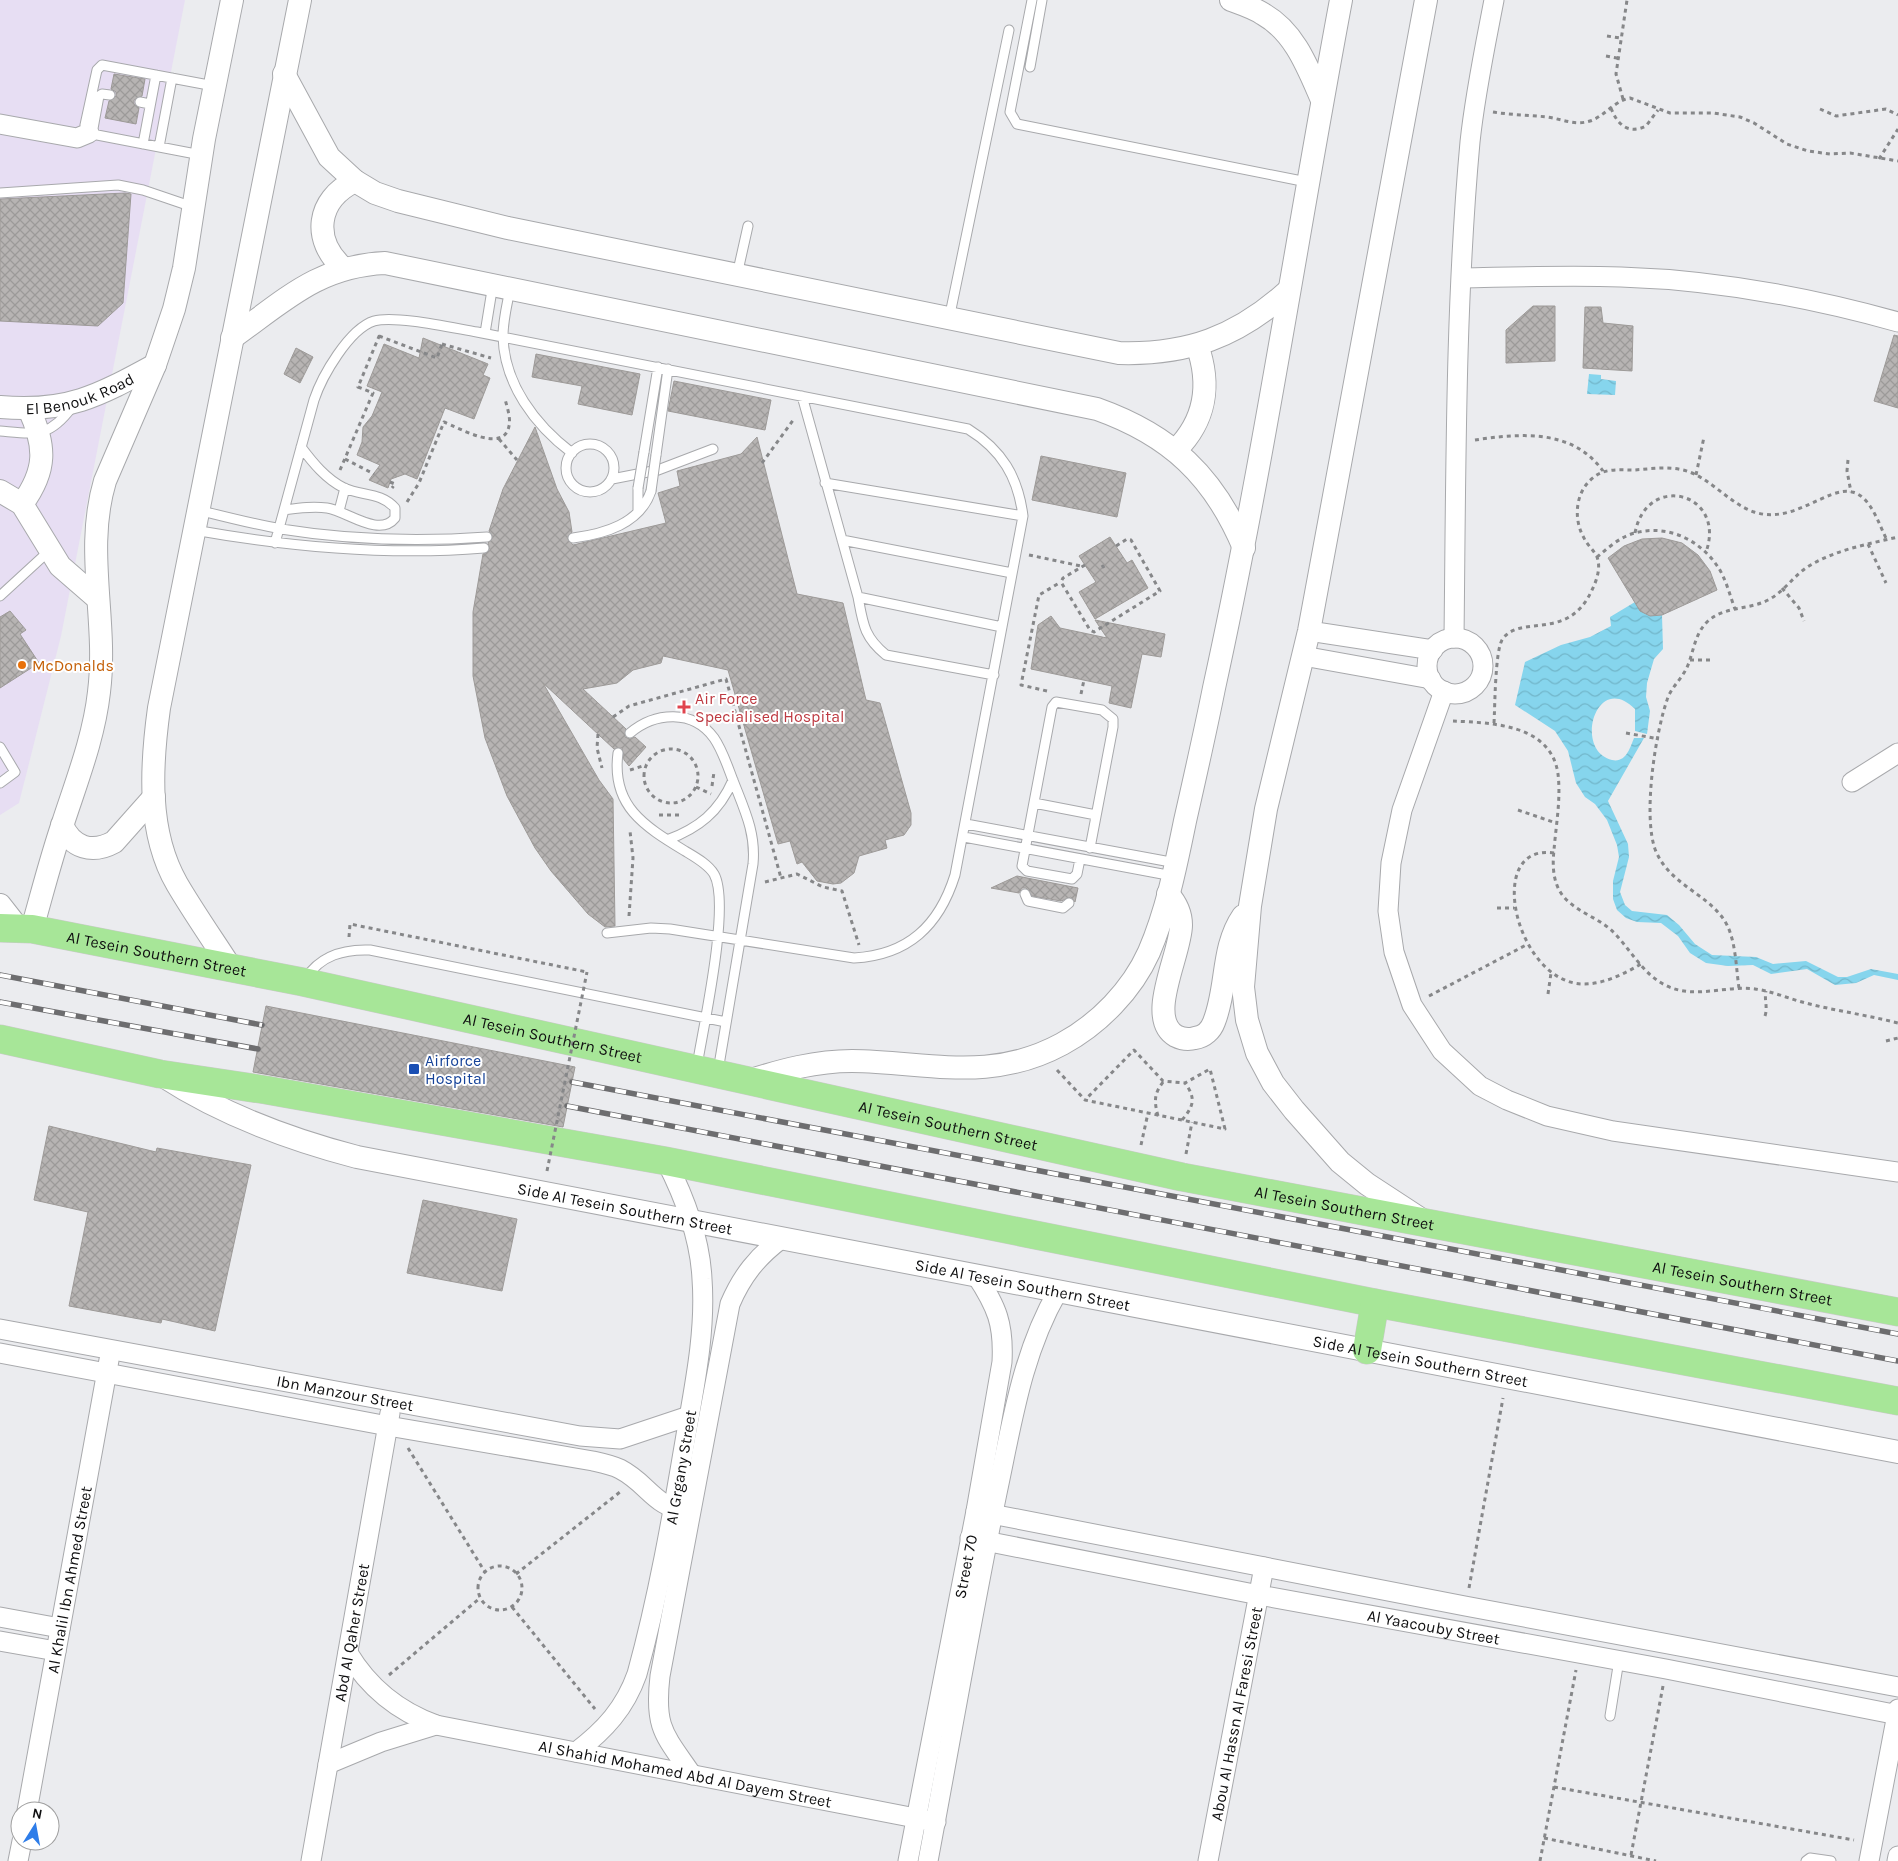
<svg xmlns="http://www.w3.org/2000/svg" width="1898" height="1861" font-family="Karla,sans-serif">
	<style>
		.commercial { fill: #e7def3 }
		.water { fill: url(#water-waves) }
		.building { fill: url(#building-cross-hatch); stroke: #9d9a98 }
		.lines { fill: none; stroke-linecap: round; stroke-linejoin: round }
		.service-casing { stroke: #a8a9ac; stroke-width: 11 }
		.minor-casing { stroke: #a8a9ac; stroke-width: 21 }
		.tertiary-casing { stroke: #a8a9ac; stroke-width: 24 }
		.trunk-casing { stroke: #cacaca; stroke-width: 29 }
		.path { stroke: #868789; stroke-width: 3; stroke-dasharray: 4 4; stroke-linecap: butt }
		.service { stroke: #fff; stroke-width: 9 }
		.minor { stroke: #fff; stroke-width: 19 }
		.tertiary { stroke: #fff; stroke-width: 22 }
		.trunk { stroke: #a7e698; stroke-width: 28 }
		.rail-casing { stroke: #6d6d6f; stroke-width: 5.5 }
		.rail { stroke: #fff; stroke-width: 4; stroke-dasharray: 11; stroke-linecap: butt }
		.service-bridge-casing { stroke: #a8a9ac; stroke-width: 11; stroke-linecap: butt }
		.path-bridge { stroke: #868789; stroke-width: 3; stroke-dasharray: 4 4; stroke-linecap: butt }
		.service-bridge { stroke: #fff; stroke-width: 9 }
		.food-dot { fill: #e8710a; stroke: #fff; stroke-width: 2 }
		.health-dot { fill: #e0444e; stroke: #fff; stroke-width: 2 }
		.transit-dot { fill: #1a4fb4; stroke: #fff; stroke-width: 2 }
		.labels { text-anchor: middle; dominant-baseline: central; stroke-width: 4; stroke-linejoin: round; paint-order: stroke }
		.street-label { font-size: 16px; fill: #0f0f10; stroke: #fff }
		.food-label { font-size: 16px; fill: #c56008; stroke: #fff; text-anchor: start }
		.health-label { font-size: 16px; fill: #be3a42; stroke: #fff; text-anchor: start }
		.transit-label { font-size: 16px; fill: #164399; stroke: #fff; text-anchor: start }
	</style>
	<defs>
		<pattern id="water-waves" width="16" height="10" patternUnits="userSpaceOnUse" patternTransform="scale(1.25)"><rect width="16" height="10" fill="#86d5ed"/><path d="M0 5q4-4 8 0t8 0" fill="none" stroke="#72b6ca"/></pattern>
		<pattern id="building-cross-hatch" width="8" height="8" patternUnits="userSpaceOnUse" patternTransform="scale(1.25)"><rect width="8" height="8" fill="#b7b4b3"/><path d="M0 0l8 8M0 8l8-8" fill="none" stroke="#9c9a99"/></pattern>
	</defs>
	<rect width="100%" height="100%" fill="#ebecef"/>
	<path class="commercial" d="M0 0H185L61 636 19 803 0 815Z"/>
	<path class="water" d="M1589 374 1601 375V379L1616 381 1615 395 1587 394Z
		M1635 602C1642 614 1648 617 1662 615L1663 649 1654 659 1647 683 1646 697 1650 711 1647 734 1635 731V709C1596 670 1573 751 1612 760 1626 763 1630 748 1634 738H1644L1608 801 1628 844 1629 857 1620 892 1625 905 1632 911 1667 915 1679 925 1695 944 1712 955 1756 957 1773 964 1806 961 1838 977H1847L1871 969 1898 974V980L1874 975 1856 983 1835 985 1807 969 1771 974 1753 965 1728 966 1706 963 1690 953 1678 936 1661 923 1637 922 1626 918 1617 910 1613 899V881L1619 857 1617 845 1607 820 1595 804 1585 797 1576 783 1568 751 1555 731 1515 705 1525 662 1561 645 1590 637 1611 626 1610 617Z"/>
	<path class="building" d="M114 74 145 79 142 96 134 100V104L139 108 136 124 105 118 109 101 116 96V92L111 89Z
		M125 193 131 194 123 303 98 326 0 321V199Z
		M1533 306H1555V361L1506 363V330Z
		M1585 307H1601L1603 323 1633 326 1632 371 1583 368Z
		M1894 335 1898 336V408L1874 401Z
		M423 338 488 364 483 375 490 378 474 419 445 408 417 479 405 474 391 479 388 488 369 480 380 465 357 455 362 442 363 427 372 416 382 392 367 386 384 344 419 358Z
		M296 348 313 357 300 383 284 374Z
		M536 354 640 374 632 415 578 404 582 386 532 377Z
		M674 381 771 400 765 430 668 411Z
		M535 427 557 489 569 512 572 532 567 538 573 545 666 523 658 493 680 486 677 471 741 454 757 437 797 594 843 603 866 700 880 703 911 813V825L904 835 885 840 887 848 859 856 854 873 841 883 833 884 817 881 802 862 797 864 790 841 778 844 728 670 663 656 661 663 633 670 617 683 583 689 626 729 625 737 630 739 635 737 646 747 629 766 624 760 622 748 614 749 543 683 599 780 613 799 615 926 605 927 588 914 551 871 535 848 507 796 485 738 473 676V612L483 554 490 550 488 543 493 537 489 531 503 489Z
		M1041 456 1126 473 1117 517 1032 500Z
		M1110 537 1127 563 1132 560 1148 588 1095 619 1079 592 1096 582 1079 556Z
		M1662 538 1682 543 1698 555 1710 571 1717 590 1662 615 1650 616 1640 611 1608 558 1624 546 1642 539Z
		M10 611 26 630 20 634 39 663 0 688V617Z
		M1051 616 1060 628 1107 638 1095 620 1165 634 1161 657 1142 654 1131 708 1109 703 1112 686 1031 669 1038 625Z
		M1017 876 1078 888 1075 902 1071 897 1061 901 1032 896 1026 888H1022L1019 893 991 888Z
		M266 1006 575 1067 563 1127 253 1072Z
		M49 1126 156 1152 157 1148 251 1165 215 1331 162 1319 161 1323 69 1306 88 1212 34 1200Z
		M423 1200 517 1219 502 1291 407 1273Z"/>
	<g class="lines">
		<defs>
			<path id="service" d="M1032 0 1010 112 1017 124 1307 182
				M1030 67 1042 0
				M140 102 150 104
				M92 134 99 96 102 94 110 95
				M143 144 156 75
				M159 147 172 78
				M201 155 92 134 86 130 85 125 97 70 102 65 214 86
				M0 193 118 185 143 190 193 207
				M737 275 748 226
				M510 289C507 305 503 320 503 336 504 384 535 425 572 453
				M949 319 1009 30
				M485 333 493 284
				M802 396 858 597C863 624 864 637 886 655L994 675
				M0 431C36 434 49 438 72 407
				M566 468a24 24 0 1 1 48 0a24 24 0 1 1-48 0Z
				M644 452 658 367
				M656 455 668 369
				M612 479 658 470 713 449
				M825 483 1023 516
				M198 510C226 517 253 524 281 529 349 540 418 542 487 537
				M284 510C299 508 312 506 327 508 347 511 379 538 395 518V508C381 492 362 496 344 488 326 479 313 463 301 447
				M638 510V488
				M339 511 345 488
				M194 530C290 547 387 556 484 548
				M573 538C604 534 640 524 651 491
				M842 540 1012 573
				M275 543 314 400C322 376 349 329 374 321 395 315 453 328 477 332L968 429C1002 450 1018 477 1023 516L955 875C939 926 908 955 854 958L670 929 651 928 607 933
				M0 596 49 551
				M858 597 1002 627
				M630 733C655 712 693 709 714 738 723 751 728 768 734 783 745 811 756 834 753 864L718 1071
				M0 747 15 772 0 783
				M618 753C611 806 644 826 685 851 695 857 708 864 714 874 731 904 703 1028 697 1066
				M1034 803 1096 815
				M966 824 1176 863
				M964 837 1173 876
				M667 840C699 828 719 812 733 780
				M1080 859 1077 874 1072 879 1027 871 1022 866 1052 707 1056 702 1102 710 1113 719V727L1090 848
				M1025 894 1028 901 1063 908 1069 903
				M306 978C321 955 344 949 370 950L726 1022
				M1610 1716 1619 1660
				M1806 1861 1810 1858 1831 1861"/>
			<g id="minor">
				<path d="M0 124 77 138 89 133"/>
				<path d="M1462 278C1515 277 1568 275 1621 277 1714 280 1809 297 1898 322"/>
				<path d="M1309 631 1433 650"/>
				<path d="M1454 638C1456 473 1455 306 1470 142 1475 94 1485 47 1494 0"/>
				<circle cx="1455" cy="666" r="28"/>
				<path d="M1303 656 1431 679"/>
				<path d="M1444 691 1402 810 1391 863 1388 911 1394 952 1412 1005 1442 1051 1480 1086 1507 1100 1547 1116 1613 1131 1898 1172"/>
				<path d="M1852 782 1898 753"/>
				<path id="s1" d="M0 1329 580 1436 620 1439 689 1416"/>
				<path d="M0 1353 388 1426 593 1461C602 1463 612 1465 620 1469 649 1484 652 1506 690 1513"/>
				<path d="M976 1511 1465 1606 1898 1687"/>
				<path id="s2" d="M970 1538 1259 1595 1666 1669 1898 1715"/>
				<path d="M0 1617 60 1628"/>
				<path d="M0 1641 56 1651"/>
				<path id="s3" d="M348 1653C369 1688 397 1711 436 1725L936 1822"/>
				<path id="s4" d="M576 1752C605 1730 625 1708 637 1674 658 1598 672 1518 685 1441 694 1388 706 1332 702 1279 700 1237 685 1198 666 1161"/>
				<path d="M328 1764 381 1742 436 1725"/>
				<path d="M692 1775C664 1734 654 1728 660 1676L730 1304C742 1276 757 1257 781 1239"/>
				<path id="s5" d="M27 1811 109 1360"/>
				<path d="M18 1861 22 1841"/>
				<path id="s6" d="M311 1861 390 1413"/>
				<path id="s7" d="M908 1861 976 1511 1002 1362C1004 1324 997 1307 976 1275"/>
				<path d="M928 1861C951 1738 972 1615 997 1493 1012 1423 1022 1353 1058 1291"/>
				<path id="s8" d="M1208 1861 1264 1567"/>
				<path d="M1869 1861 1898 1709"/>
				<path d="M1897 1861 1898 1856"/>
			</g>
			<g id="tertiary">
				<path d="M1231 0C1242 4 1254 8 1263 14 1295 32 1308 68 1322 100"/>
				<path d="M284 74 329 157 355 181 375 193 398 201 508 228 1119 353C1187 355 1237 337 1288 291"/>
				<path d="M343 268C312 240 316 200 355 181"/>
				<path d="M232 338C284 301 318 266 385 263L1097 409C1170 435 1214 476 1244 548"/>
				<path id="s9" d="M0 407C67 413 98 396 155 365"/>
				<path d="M1176 450C1206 420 1211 384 1197 345"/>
				<path d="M0 491 22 504 60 566 98 599"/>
				<path d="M22 504C47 470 46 446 29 409"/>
				<path d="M62 825C72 848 92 854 114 842L154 797"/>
				<path d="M1168 894C1176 903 1181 913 1181 925 1181 954 1145 1018 1176 1036 1182 1039 1188 1040 1195 1038 1204 1037 1211 1030 1214 1022 1228 987 1221 948 1243 916"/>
				<path d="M0 905 18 928"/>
				<path d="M32 929C42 894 51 858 63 823 77 780 94 737 99 692 108 620 84 551 105 481L155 365 174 309 184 268 204 139 232 0"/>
				<path d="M231 968C213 940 194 913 177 884 147 832 151 766 159 708L300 0"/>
				<path id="s10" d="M163 1076C223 1115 288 1139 357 1157L1898 1452"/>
				<path d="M748 1081C782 1070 816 1061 852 1061 929 1062 990 1083 1062 1044 1099 1024 1132 990 1149 952 1167 910 1176 865 1185 821 1195 777 1205 733 1214 688 1264 460 1298 229 1341 0"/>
				<path d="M1422 1220 1367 1184 1340 1162 1294 1110 1273 1083 1257 1053 1247 1020 1243 987 1250 906 1266 809 1309 631 1426 0"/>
			</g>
			<g id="trunk">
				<path id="s11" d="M0 928 32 929 303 982 1182 1177 1898 1312"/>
				<path d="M0 1039 160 1074 266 1090 666 1161 1375 1303 1898 1401"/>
				<path d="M1367 1350 1375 1303"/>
			</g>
		</defs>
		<use href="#service" class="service-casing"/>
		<use href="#minor" class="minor-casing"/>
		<use href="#tertiary" class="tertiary-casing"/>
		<use href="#trunk" class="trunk-casing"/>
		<path class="path" d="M1607 36 1620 38
			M1606 56 1617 58
			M1623 99 1616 74 1627 0
			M1611 108C1617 124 1628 135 1646 126L1658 110
			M1820 109 1836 116 1886 109 1898 115
			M1493 112C1511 115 1529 115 1547 117 1562 119 1575 126 1590 121 1605 116 1614 101 1630 98L1670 113H1713L1740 117 1754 123 1787 144 1808 151 1830 154 1850 153 1898 161
			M1879 159 1898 129
			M379 336 437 358 442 344
			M442 344 491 358
			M499 439 517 460
			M1475 440C1521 433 1573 429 1603 471
			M345 459 374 474
			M1848 460 1847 471 1851 492
			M762 463 794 419
			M340 470 373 393 358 387 380 334
			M1696 475 1704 437
			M390 482 395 484 392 488
			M407 502 419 483 444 422C459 428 504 454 509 426 511 418 507 407 505 399
			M1635 533C1647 471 1727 493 1706 552
			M1868 544 1886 583
			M1029 555 1081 566
			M1597 557C1608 548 1621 536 1635 533 1668 524 1700 540 1718 567 1726 579 1730 596 1735 609
			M1085 565 1063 578 1061 582 1090 630 1094 632 1160 591 1131 540 1127 539 1116 546
			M1102 565 1104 568
			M1782 588 1799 608 1804 621
			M1690 660H1711
			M1047 691 1021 685 1039 595 1061 582
			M1081 694 1084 680
			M613 717 629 706 726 679 781 878
			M1453 721C1492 723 1551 724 1558 774 1561 799 1556 825 1554 850 1552 868 1553 889 1569 902 1581 913 1597 918 1610 929 1629 946 1641 973 1665 985 1694 1000 1725 985 1755 989 1772 991 1789 999 1806 1003 1836 1011 1867 1015 1898 1023
			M1494 723C1495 706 1495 653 1502 640 1519 613 1568 643 1592 590 1597 580 1601 567 1597 557 1594 550 1587 545 1584 538 1573 519 1575 491 1594 477 1605 468 1620 470 1634 470 1650 469 1667 466 1683 470 1709 476 1728 503 1754 512 1794 525 1827 486 1852 492 1871 496 1879 525 1887 540
			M1626 733 1659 739
			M598 734 597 748 602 768
			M644 776a27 27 0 1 1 54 0a27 27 0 1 1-54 0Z
			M630 770 646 765
			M712 786 714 772
			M696 787 711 794
			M1518 810 1556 823
			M659 815H683
			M1554 853C1483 842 1516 984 1584 984 1604 984 1624 974 1641 964
			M765 882 797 874 823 887 842 891 859 945
			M1497 908H1514
			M629 916 633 858 630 831
			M349 937 350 924 587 972
			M1739 988C1736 968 1736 943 1727 925 1711 894 1669 886 1655 849 1643 815 1655 735 1667 700 1671 687 1683 678 1688 665 1694 650 1695 633 1708 621 1725 606 1749 610 1768 600 1784 592 1794 575 1809 566 1835 550 1868 544 1898 537
			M1548 994 1551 973
			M1429 996 1528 944
			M1765 1016C1768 1007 1764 1000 1766 991
			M1886 1041 1898 1038
			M1057 1070 1085 1100 1225 1129 1210 1069 1185 1083 1163 1081 1134 1050 1085 1100
			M1158 1116C1154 1101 1154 1094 1163 1082
			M1182 1120C1194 1106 1196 1098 1185 1083
			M1141 1145 1148 1113
			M1186 1154 1192 1122
			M408 1448 485 1572
			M478 1588a22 22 0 1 1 44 0a22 22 0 1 1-44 0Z
			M516 1574 620 1492
			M1469 1588 1503 1398
			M512 1607 595 1709
			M389 1675 480 1598
			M1554 1787 1854 1840
			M1544 1838 1656 1861
			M1631 1855 1663 1686
			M1540 1861 1576 1670"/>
		<use href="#service" class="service"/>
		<use href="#minor" class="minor"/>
		<use href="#tertiary" class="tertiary"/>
		<use href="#trunk" class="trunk"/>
		<defs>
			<path id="rail" d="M0 975 262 1025
				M0 1002 258 1049
				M572 1082 1898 1334
				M567 1106 1898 1361"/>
		</defs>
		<use href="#rail" class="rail-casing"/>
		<use href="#rail" class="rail"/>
		<defs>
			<path id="service-bridge" d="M638 488 644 452
				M651 491 656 455"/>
		</defs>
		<use href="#service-bridge" class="service-bridge-casing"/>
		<path class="path-bridge" d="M547 1171 587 972"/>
		<use href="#service-bridge" class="service-bridge"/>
	</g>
	<circle class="food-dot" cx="22" cy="665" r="5"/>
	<path class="health-dot" d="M681.5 699.5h5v5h5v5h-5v5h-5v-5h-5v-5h5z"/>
	<rect class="transit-dot" x="408" y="1063" width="12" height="12" rx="2.5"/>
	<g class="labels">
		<g class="street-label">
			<text stroke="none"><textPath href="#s9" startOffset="82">El Benouk Road</textPath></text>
			<text stroke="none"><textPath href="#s11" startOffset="159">Al Tesein Southern Street</textPath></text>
			<text stroke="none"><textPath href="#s11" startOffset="564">Al Tesein Southern Street</textPath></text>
			<text stroke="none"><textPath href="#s11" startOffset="969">Al Tesein Southern Street</textPath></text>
			<text stroke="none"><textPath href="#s11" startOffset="1374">Al Tesein Southern Street</textPath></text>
			<text stroke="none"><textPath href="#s10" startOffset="484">Side Al Tesein Southern Street</textPath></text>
			<text stroke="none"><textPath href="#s11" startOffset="1779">Al Tesein Southern Street</textPath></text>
			<text stroke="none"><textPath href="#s10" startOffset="889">Side Al Tesein Southern Street</textPath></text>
			<text stroke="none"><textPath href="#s10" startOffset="1294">Side Al Tesein Southern Street</textPath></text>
			<text stroke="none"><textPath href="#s1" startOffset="351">Ibn Manzour Street</textPath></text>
			<text stroke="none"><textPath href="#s4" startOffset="312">Al Grgany Street</textPath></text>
			<text stroke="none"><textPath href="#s7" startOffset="300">Street 70</textPath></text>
			<text stroke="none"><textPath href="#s5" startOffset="235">Al Khalil Ibn Ahmed Street</textPath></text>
			<text stroke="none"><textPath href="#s2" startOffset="472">Al Yaacouby Street</textPath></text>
			<text stroke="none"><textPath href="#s6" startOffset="232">Abd Al Qaher Street</textPath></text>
			<text stroke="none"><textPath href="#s8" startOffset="150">Abou Al Hassn Al Faresi Street</textPath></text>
			<text stroke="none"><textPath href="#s3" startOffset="370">Al Shahid Mohamed Abd Al Dayem Street</textPath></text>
		</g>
		<g class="food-label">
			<text x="32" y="665">McDonalds</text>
		</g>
		<g class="health-label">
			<text x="695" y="698">Air Force<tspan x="695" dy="18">Specialised Hospital</tspan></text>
		</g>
		<g class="transit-label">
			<text x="425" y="1060">Airforce<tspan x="425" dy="18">Hospital</tspan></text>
		</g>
	</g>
	<g transform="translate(35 1826) rotate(11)"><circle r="24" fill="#ffffff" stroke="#9f9f9f"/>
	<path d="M0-4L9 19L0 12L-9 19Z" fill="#2e7de9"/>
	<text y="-8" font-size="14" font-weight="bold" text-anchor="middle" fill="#0f0f10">N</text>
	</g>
</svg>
